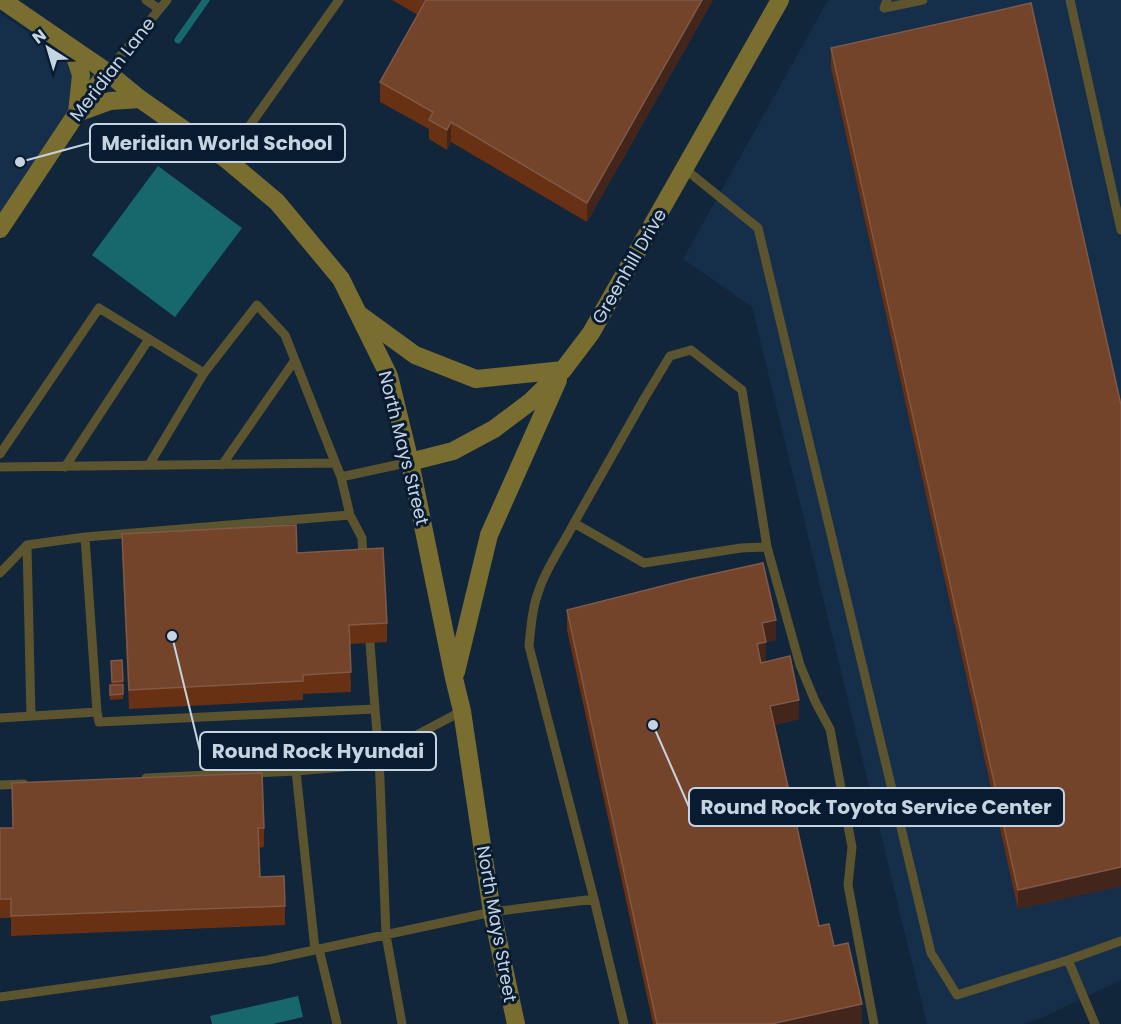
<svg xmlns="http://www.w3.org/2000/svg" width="1121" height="1024" font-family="Poppins,sans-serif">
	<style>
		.built { fill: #152e49 }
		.water { fill: #17686c }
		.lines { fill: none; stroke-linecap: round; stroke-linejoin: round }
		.stream { stroke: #17686c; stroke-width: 7 }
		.lane { stroke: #5b542f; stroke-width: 9 }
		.secondary { stroke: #796e30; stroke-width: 18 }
		.wall { fill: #693114 }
		.shaded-wall { fill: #42251b }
		.building { fill: #73432a; stroke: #805947; stroke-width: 1.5 }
		.labels { text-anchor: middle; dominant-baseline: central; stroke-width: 6; stroke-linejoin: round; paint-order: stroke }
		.street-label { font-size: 18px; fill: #c6d3e1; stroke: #081b31 }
		.leader { fill: none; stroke: #c6d3e1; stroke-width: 2 }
		.callout-dot { fill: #c6d3e1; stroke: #081b31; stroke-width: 2 }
		.callout { fill: #081b31; stroke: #c6d3e1; stroke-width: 2 }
		.callout-label { font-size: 20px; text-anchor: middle; font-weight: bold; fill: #c6d3e1 }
	</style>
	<rect width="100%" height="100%" fill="#11253b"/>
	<path class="built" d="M828 0H1121V980L1046 1016 1023 1024H927L752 307 683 259Z
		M0 13 97 79 0 221Z"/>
	<path class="water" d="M158 166 242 228 175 317 92 255Z
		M298 996 303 1017 273 1024H212L210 1016Z"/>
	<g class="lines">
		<path class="stream" d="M178 40 206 0"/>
		<path class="lane" d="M146 0 159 9
			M887 0 884 8 923 0
			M1070 0 1121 230
			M107 72 167 0
			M226 159 339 0
			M685 169 758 228 931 953 957 995 1068 960 1095 1024
			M0 454 99 308 204 373 257 305 285 335 341 477 350 515 362 538 363 560
			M149 465 204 373
			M222 465 295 360
			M0 467 335 463
			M65 467 149 339
			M341 477 410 462
			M574 523 644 399 670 356 691 350 742 390 767 547
			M27 545 85 537
			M0 573 27 545 31 716
			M370 643 375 709
			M97 712 85 537 350 515
			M0 718 97 712 99 722 375 709 379 755 386 935 402 1024
			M379 755 462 711
			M296 771 379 764
			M146 778 296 771 315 950
			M0 785 24 784
			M319 949 337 1024
			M1068 960 1121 941
			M0 997 268 960 492 912 594 899
			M624 1024 594 899 529 646C531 627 532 608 539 590 547 566 563 545 574 523L644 563 741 548 767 547 800 665 815 701 830 729 852 847 848 885 874 1024"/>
		<path class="secondary" d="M2 0 107 72 140 99 226 159 277 202 341 279 389 376 410 462 454 678 462 711 492 912 516 1024
			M72 48 81 75 77 113 110 101 140 99
			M0 229 77 113 107 72
			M360 315 415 355 476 379 563 370
			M410 462 453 451 494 429 530 402 563 370 591 333 780 0
			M456 672 489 535 558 380"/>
	</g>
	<path class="wall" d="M392 0H713L587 222 451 142 447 150 429 139V129L380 102V82L418 15Z
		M831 48 1121 405V886L1018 909 831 67Z
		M122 534 297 553 387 623V642L350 644 351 692 303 694V700L129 709 122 553Z
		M567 610 776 640 766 642V661L799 719 775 725 819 926 834 946 862 1024H653L567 630Z
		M111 661 123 681V699L110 700V685H112Z
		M12 783 264 828V847L259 848 260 877 285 906V925L11 936V918H0V828H13Z"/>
	<path class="shaded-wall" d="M702 0H713L587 222V203Z
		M451 122V142L447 150V130Z
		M776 620V640L766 642V661L757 663V644L762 623Z
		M799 700V719L770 726V706Z
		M1121 867V886L1018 909V890Z
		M862 1004V1024H771Z"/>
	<path class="building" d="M426 0H702L587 203 451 122 447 130 429 120 433 112 380 82Z
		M1031 3 1121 405V867L1018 890 831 48Z
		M296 525 297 553 383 548 387 623 349 625 351 672 303 675V681L129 690 122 534Z
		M763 563 776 620 762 623 766 642 757 644 761 663 790 656 799 700 770 706 819 926 829 924 834 946 848 943 862 1004 771 1024H657L567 610 690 579Z
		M122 660 123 681 112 682 111 661Z
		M110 685H123V694L110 695Z
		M262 773 264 828H258L260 877 284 876 285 906 11 916V899H0V828H13L12 783Z"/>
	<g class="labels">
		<g class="street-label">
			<text transform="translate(112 69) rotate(-52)">Meridian Lane</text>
			<text transform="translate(629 266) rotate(-60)">Greenhill Drive</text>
			<text transform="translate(404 448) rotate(76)">North Mays Street</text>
			<text transform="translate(497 924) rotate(80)">North Mays Street</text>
		</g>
	</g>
	<path class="leader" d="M20 162L90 143M172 636L200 751M653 725L689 807"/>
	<g class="callout-dot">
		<circle cx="20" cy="162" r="6"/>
		<circle cx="172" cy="636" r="6"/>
		<circle cx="653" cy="725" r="6"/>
	</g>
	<g class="callout">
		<rect x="90" y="124" width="255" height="38" rx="6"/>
		<rect x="200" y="732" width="236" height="38" rx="6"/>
		<rect x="689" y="788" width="375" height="38" rx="6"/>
	</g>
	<g class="callout-label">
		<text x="217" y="150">Meridian World School</text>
		<text x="318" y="758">Round Rock Hyundai</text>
		<text x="876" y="814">Round Rock Toyota Service Center</text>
	</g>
	<g transform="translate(48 48) rotate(323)" stroke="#081b31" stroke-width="4.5" paint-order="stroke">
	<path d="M0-4.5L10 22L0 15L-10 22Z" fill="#c6d3e1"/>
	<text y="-9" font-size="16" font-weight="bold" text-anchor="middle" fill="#c6d3e1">N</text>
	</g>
</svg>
